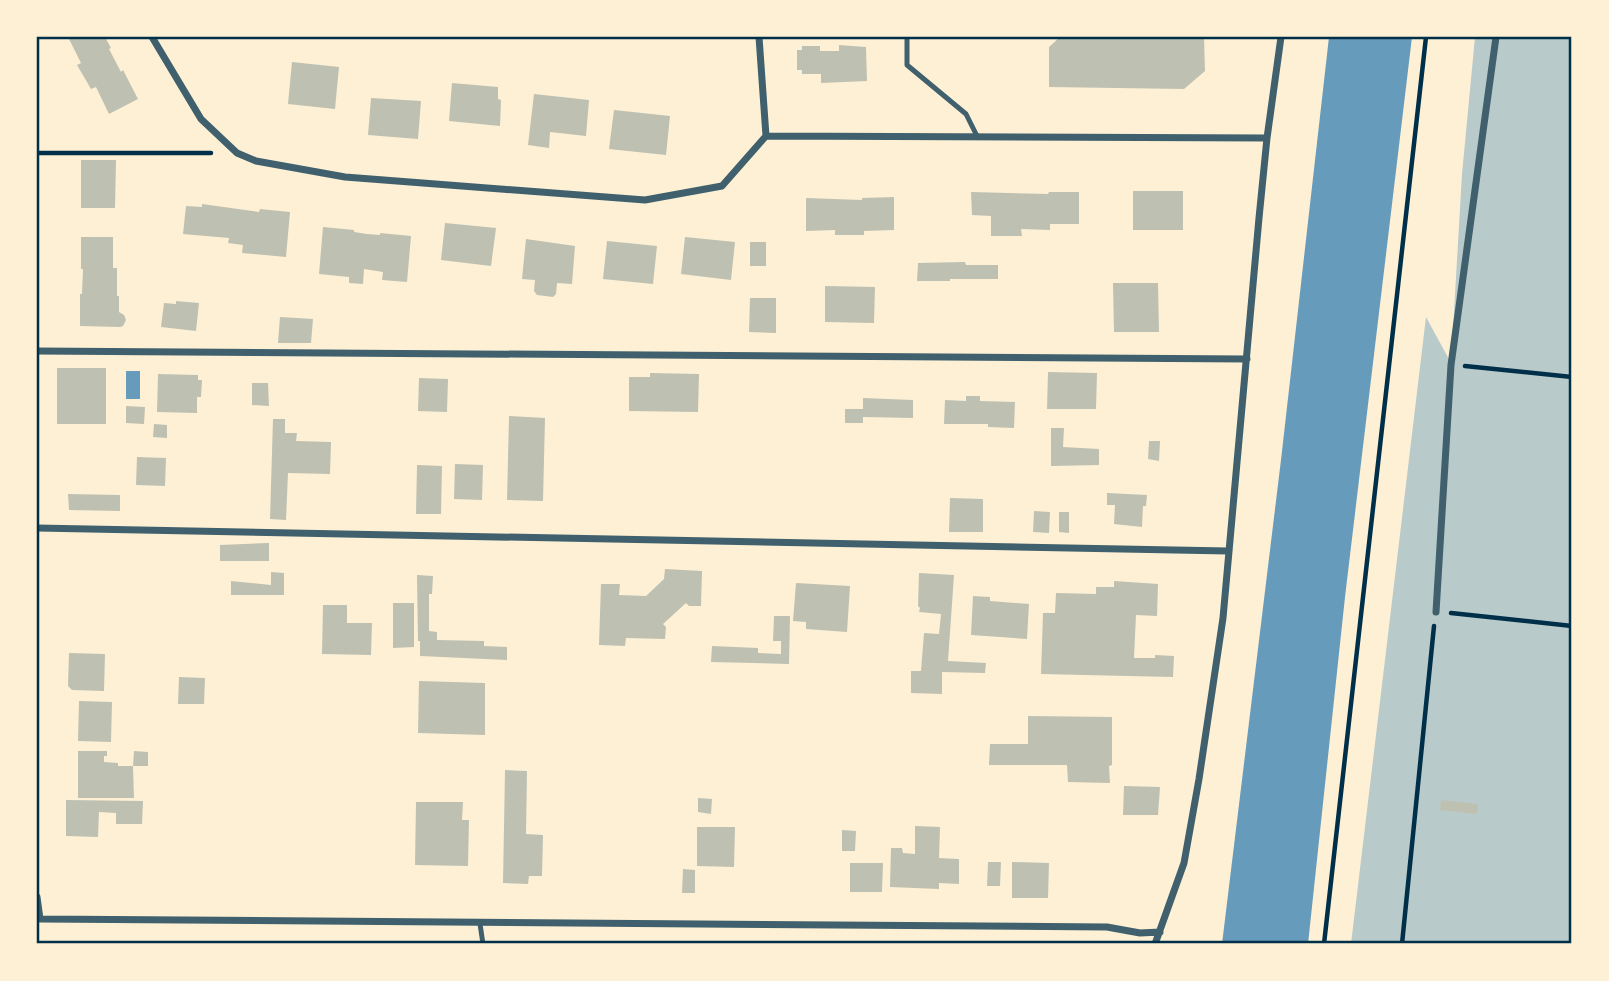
<svg xmlns="http://www.w3.org/2000/svg" width="1609" height="981" font-family="'DejaVu Sans',sans-serif">
	<style>
		.green { fill: #b9caca }
		.water { fill: #669bbc }
		.building { fill: #bec0b2 }
		.lines { fill: none; stroke-linecap: round; stroke-linejoin: round }
		.path { stroke: #003049; stroke-width: 4.5 }
		.service { stroke: #3f606c; stroke-width: 5 }
		.minor { stroke: #3f606c; stroke-width: 7 }
		.neatline { fill: none; stroke: #003049; stroke-width: 2.5 }
	</style>
	<rect width="100%" height="100%" fill="#fdf0d5"/>
	<path class="green" d="M1475 37H1572V944H1351L1426 317 1451 363 1462 174Z"/>
	<path class="water" d="M1329 37H1412L1345 597 1308 944H1222L1281 460Z
		M126 371H140V399H126Z"/>
	<path class="building" d="M68 37H105L111 48 109 49 121 72 123 70 138 99 109 114 96 87 91 89 77 65 81 63Z
		M1060 37H1204L1205 71 1184 89 1049 87V47Z
		M839 45 866 47 867 81 821 83V74H802V70H797V50H802V46H820V51H839Z
		M292 62 339 67 335 109 288 104Z
		M452 83 498 87V99L501 100 500 126 449 121Z
		M534 94 589 100 586 136 550 132 549 148 528 145Z
		M371 98 421 101 418 139 368 135Z
		M614 110 670 116 666 155 609 149Z
		M81 160H116L115 208H81Z
		M1133 191H1183V230H1133Z
		M971 192 1048 194 1049 192H1079V224H1050V230L1021 229 1022 236H991V216L972 215Z
		M894 197V230L864 231V235H835V230L806 231V198L862 200V198Z
		M202 204 259 212 260 209 290 212 286 257 242 253 243 245 228 243 229 238 183 234 186 206 202 207Z
		M445 223 496 228 491 266 441 260Z
		M323 227 354 230V232L367 234 380 235V233L411 236 407 282 382 280 383 272 364 269 363 284 349 283V277L319 274Z
		M81 237H113V268H117V296H119V312L124 315 126 320 123 326 120 327 80 326V294H82L83 269H81Z
		M685 237 735 242 731 280 681 274Z
		M526 239 575 246 572 284 557 283 556 294 553 297 537 295 534 291 535 280 522 279Z
		M607 241 657 246 653 284 603 279Z
		M750 242H766V266H750Z
		M965 262 966 265H998V279H950V281H917L918 263Z
		M1113 283H1158L1159 332H1114Z
		M825 286 875 287 874 323 825 322Z
		M750 298H776V333L749 332Z
		M176 301 199 303 196 331 161 327 164 303 176 304Z
		M280 317 313 319 311 343H278Z
		M57 368H106V424H57Z
		M1048 372 1097 373 1096 409H1047Z
		M650 373 699 374 698 412 629 411V377H650Z
		M158 374 198 375V380H202L201 397H197V413L157 412Z
		M419 378 448 379 447 412 418 411Z
		M252 383H268L269 406 252 405Z
		M966 396H980V401L1015 402 1014 428 988 427V424H944L945 400 966 401Z
		M863 398 913 400V418L863 417V423H845V409H863Z
		M126 406 145 407 144 424 126 423Z
		M509 416 545 418 543 501 507 500Z
		M273 419H285V433H297L296 441 331 442 330 474 288 473 286 520 270 519Z
		M154 424 167 425V438L153 437Z
		M1051 428H1064L1063 447 1099 449V465L1051 466Z
		M1149 441H1160L1159 461 1148 459Z
		M137 457 166 458 165 486 136 485Z
		M455 464 483 465 482 500 454 499Z
		M417 465 442 466 441 514H416Z
		M1107 493 1147 495 1146 506H1143L1142 527 1114 524 1115 505H1107Z
		M68 494 120 495V511L69 510Z
		M950 498 983 499V532H949Z
		M1034 511 1050 512 1049 533 1033 532Z
		M1059 512H1069V533L1059 532Z
		M269 543V561H220V545Z
		M665 569 702 571 701 606H689L686 603 663 624 666 627 665 639 626 638 625 646 599 645 601 584H620L619 595 646 596 664 579Z
		M271 572 284 573V595H231V581L271 585Z
		M919 573 954 575 948 661 986 663 985 673 942 672V694L911 693V671H921L924 633 939 634 941 614 919 612 920 608 918 606Z
		M417 575 433 576 432 594H429V631L437 632V640L484 641V646L507 647V660L420 656V641H418Z
		M1114 581 1158 584 1157 616 1136 615 1134 658H1155V655L1174 656 1173 677 1041 674 1043 613H1055L1056 593 1096 594V587H1114Z
		M796 583 850 586 847 632 806 629V622L793 621Z
		M973 596 990 597V601L1029 604 1027 639 971 635Z
		M393 603H414V647L393 648Z
		M323 605H347V623H372L371 655 322 654Z
		M774 616H790L789 664 711 662 712 646 758 648V653L781 654V641H773Z
		M69 653 105 654 104 691 72 690 68 686Z
		M179 677 205 678 204 704H178Z
		M419 681 485 683V735L418 733Z
		M79 701 112 702 111 742 78 741Z
		M1028 716 1112 717V765L1109 766 1110 783 1068 782 1067 765H989L990 744H1028Z
		M78 751H107V756H104V762L118 763V766H133L134 798H78Z
		M134 751 148 752V766H133Z
		M505 770 527 771 526 834 543 835 542 876H529L528 884 503 883Z
		M1124 786 1160 787 1158 815H1123Z
		M698 798 712 799 711 814 698 812Z
		M66 800 143 801 142 824H116V813L99 812 98 837 66 836Z
		M1441 800 1478 804 1477 814 1440 810Z
		M416 802H463L462 820H469L468 866 415 865Z
		M915 826 940 827 939 858 959 859V884L939 883V889L890 887 891 848H902L903 853 915 854Z
		M697 827H735L734 867 697 866Z
		M842 830 856 831 855 851H842Z
		M988 862H1001L1000 886H987Z
		M1012 862 1049 863 1048 898H1012Z
		M850 863H883L882 892H850Z
		M683 869 695 870V893H682Z"/>
	<g class="lines">
		<path class="path" d="M37 153H211
			M1465 366 1572 377
			M1451 613 1572 626
			M1324 944 1426 37
			M1402 944 1434 626"/>
		<path class="service" d="M907 37V65L966 114 977 136
			M480 924 483 944"/>
		<path class="minor" d="M152 37 201 119 237 153 256 161 345 177 645 200 722 186 766 136
			M759 37 766 136 1267 138
			M37 351 1247 359
			M37 528 1228 551
			M1436 612 1451 365 1496 37
			M37 897 40 919 1107 927 1140 933 1160 932
			M1155 944 1184 863 1199 779 1223 618 1259 218 1267 138 1281 37"/>
	</g>
	<rect width="1609" height="981" fill="none" stroke="#fdf0d5" stroke-width="77"/>
	<rect x="38" y="38" width="1532" height="904" class="neatline"/>
</svg>
